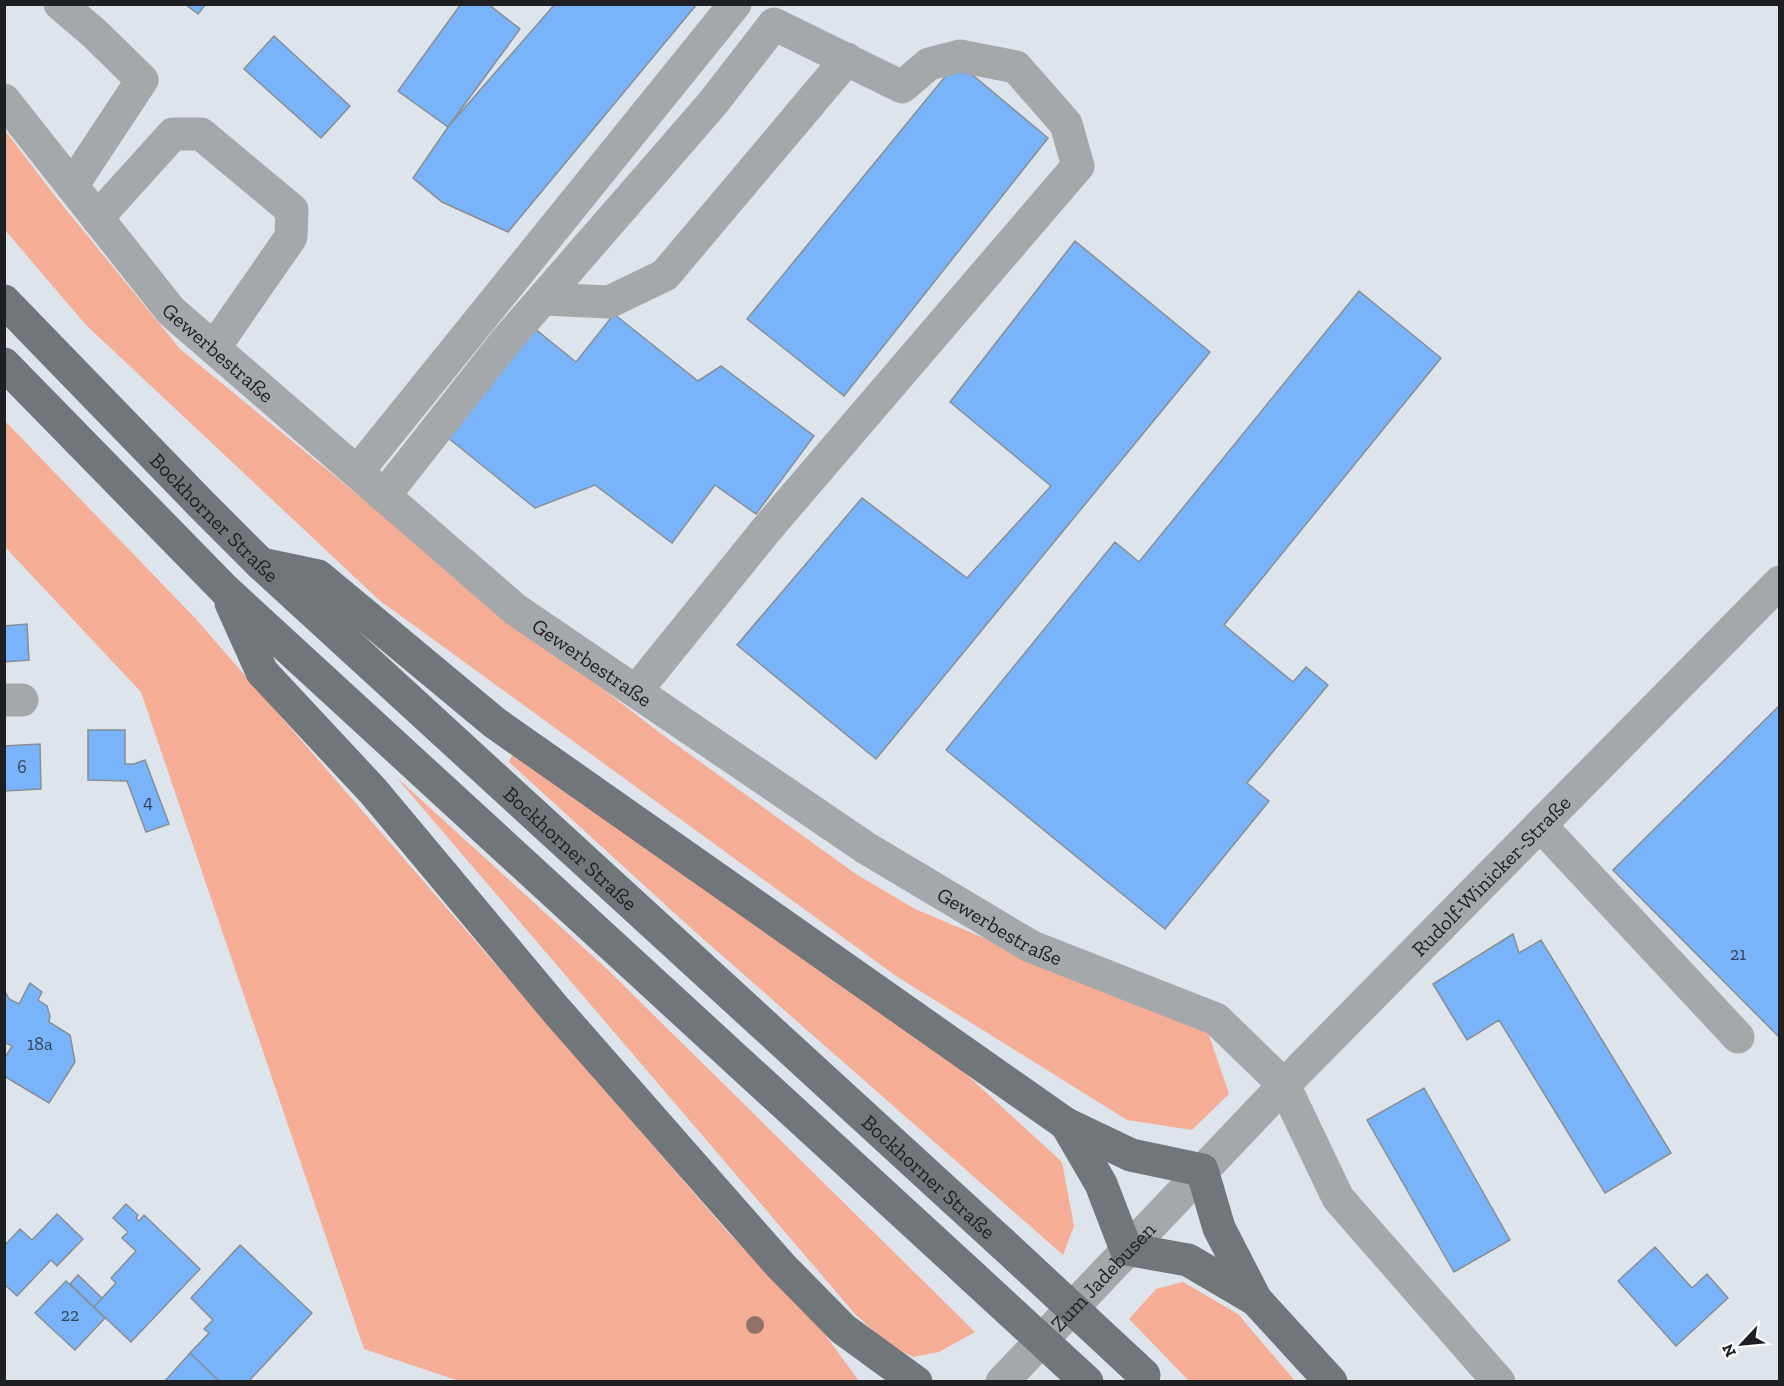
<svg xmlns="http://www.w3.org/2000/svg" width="1784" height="1386" font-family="'Zilla Slab',serif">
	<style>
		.green { fill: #f6ad96 }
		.building { fill: #79b3fa; stroke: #888e94; stroke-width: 1.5 }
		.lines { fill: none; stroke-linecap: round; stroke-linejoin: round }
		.minor { stroke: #a5a8ab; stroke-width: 33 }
		.major { stroke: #71767b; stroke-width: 33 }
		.major-bridge { stroke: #71767b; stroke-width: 33 }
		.tree { fill: #8f736b }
		.labels { text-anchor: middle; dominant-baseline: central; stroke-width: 4.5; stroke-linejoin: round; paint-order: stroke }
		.number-label { font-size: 18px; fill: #344458 }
		.street-label { font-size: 21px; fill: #1d1f22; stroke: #fff }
	</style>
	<rect width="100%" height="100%" fill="#dee4eb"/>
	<path class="green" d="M4 129 55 196 180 349 464 582 660 733 856 874 915 909 1208 1032 1229 1094 1192 1130 1127 1120 896 976 379 600 86 325 5 230Z
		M4 420 196 619 726 1230 824 1333 859 1381H459L364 1349 141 692 5 547Z
		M512 755 954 1063 1062 1162 1074 1226 1063 1255 693 930 509 762Z
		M396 777 607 969 975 1332 939 1352 913 1357 888 1344 855 1314Z
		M1183 1282 1238 1314 1295 1381H1189L1129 1319 1156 1289Z"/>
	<path class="building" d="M185 4H206L198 14Z
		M461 4H488L520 29 448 127 398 91Z
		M555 4H697L508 232 442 202 413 178 448 127Z
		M274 36 350 106 321 138 244 69Z
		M957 62 1048 138 844 396 747 319Z
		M1075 241 1210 352 876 759 737 645 862 498 967 578 1051 486 950 402Z
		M1359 291 1441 358 1224 625 1293 682 1306 667 1328 685 1247 783 1269 801 1165 929 946 750 1115 542 1139 562Z
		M614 314 698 381 721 366 814 436 756 514 715 485 672 543 595 485 535 508 442 433 529 324 576 362Z
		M27 624 29 660 4 662V626Z
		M1780 705V1038L1613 870Z
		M88 730H125V764H134L145 760 169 824 146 832 127 781 88 780Z
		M40 744 41 789 4 791V746Z
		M1513 934 1519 953 1541 940 1671 1153 1605 1193 1499 1020 1467 1040 1433 984Z
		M30 983 42 992 38 1000 47 1006 50 1016 49 1022 70 1035 75 1062 49 1103 4 1076V1059L12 1046 4 1042V989L9 999 19 1004Z
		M1424 1088 1510 1240 1454 1272 1367 1120Z
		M126 1204 138 1215 136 1218 139 1221 144 1215 200 1269 131 1342 94 1307 116 1283 111 1278 136 1251 122 1238 128 1232 113 1218Z
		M57 1214 83 1239 57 1266 51 1260 17 1296 4 1284V1246L20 1229 32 1240Z
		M240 1245 312 1313 248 1382H220L190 1353 209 1333 204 1329 213 1320 191 1298Z
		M1655 1247 1692 1288 1707 1274 1728 1298 1676 1346 1618 1281Z
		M78 1275 102 1298 94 1307 70 1284Z
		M66 1281 105 1318 75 1350 35 1313Z
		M190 1353 220 1382H164Z"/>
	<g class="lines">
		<g class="minor">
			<path d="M60 4 94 33 142 80 72 186"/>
			<path id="s1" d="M4 100 171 311 516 610 866 848 1030 946 1216 1019 1284 1085 1338 1198 1499 1382"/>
			<path d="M97 218 173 134H201L292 210 291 237 214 348"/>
			<path d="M543 299 609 302 665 275 847 59"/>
			<path d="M357 472 735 4"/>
			<path d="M384 496 506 341 712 104 774 24 902 87 929 64 960 56 1016 67 1066 124 1078 166 766 530 636 691"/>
			<path d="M4 700H22"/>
			<path d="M1541 826 1738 1037"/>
			<path id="s2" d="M1002 1382 1284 1085 1780 582"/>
		</g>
		<g class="major">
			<path id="s3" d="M4 301 201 504 261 564 1003 1244"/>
			<path d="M4 364 225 590 973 1277"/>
			<path d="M261 564 318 576 495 723 1066 1124 1131 1155 1202 1170 1219 1228 1256 1300 1331 1382"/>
			<path d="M231 603 262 672 373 791 556 1010 781 1266 843 1329 916 1382"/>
			<path d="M1066 1124 1101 1184 1126 1249 1188 1260 1256 1300"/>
		</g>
		<path class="major-bridge" d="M1003 1244 1144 1375
			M973 1277 1087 1382"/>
	</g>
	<circle class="tree" cx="755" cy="1325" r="9"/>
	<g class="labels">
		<g class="number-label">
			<text x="22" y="767">6</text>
			<text x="148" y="802">4</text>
			<text x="1738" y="954">21</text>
			<text x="40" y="1044">18a</text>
			<text x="70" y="1315">22</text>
		</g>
		<g class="street-label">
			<text stroke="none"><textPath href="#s1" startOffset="332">Gewerbestraße</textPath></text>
			<text stroke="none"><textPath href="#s3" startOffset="302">Bockhorner Straße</textPath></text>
			<text stroke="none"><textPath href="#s1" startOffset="818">Gewerbestraße</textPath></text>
			<text stroke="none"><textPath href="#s3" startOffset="788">Bockhorner Straße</textPath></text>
			<text stroke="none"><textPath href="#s2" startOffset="704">Rudolf-Winicker-Straße</textPath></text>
			<text stroke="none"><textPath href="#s1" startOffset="1304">Gewerbestraße</textPath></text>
			<text stroke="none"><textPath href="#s3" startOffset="1274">Bockhorner Straße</textPath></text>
			<text stroke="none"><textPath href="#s2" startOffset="146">Zum Jadebusen</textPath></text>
		</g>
	</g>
	<rect width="1784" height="1386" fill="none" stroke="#1d1f22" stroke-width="12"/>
	<g transform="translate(1742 1344) rotate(244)" stroke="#ffffff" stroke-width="4.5" paint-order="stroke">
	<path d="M0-4.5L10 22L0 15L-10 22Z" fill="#1d1f22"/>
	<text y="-9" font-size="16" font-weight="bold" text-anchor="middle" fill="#1d1f22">N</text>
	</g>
</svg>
